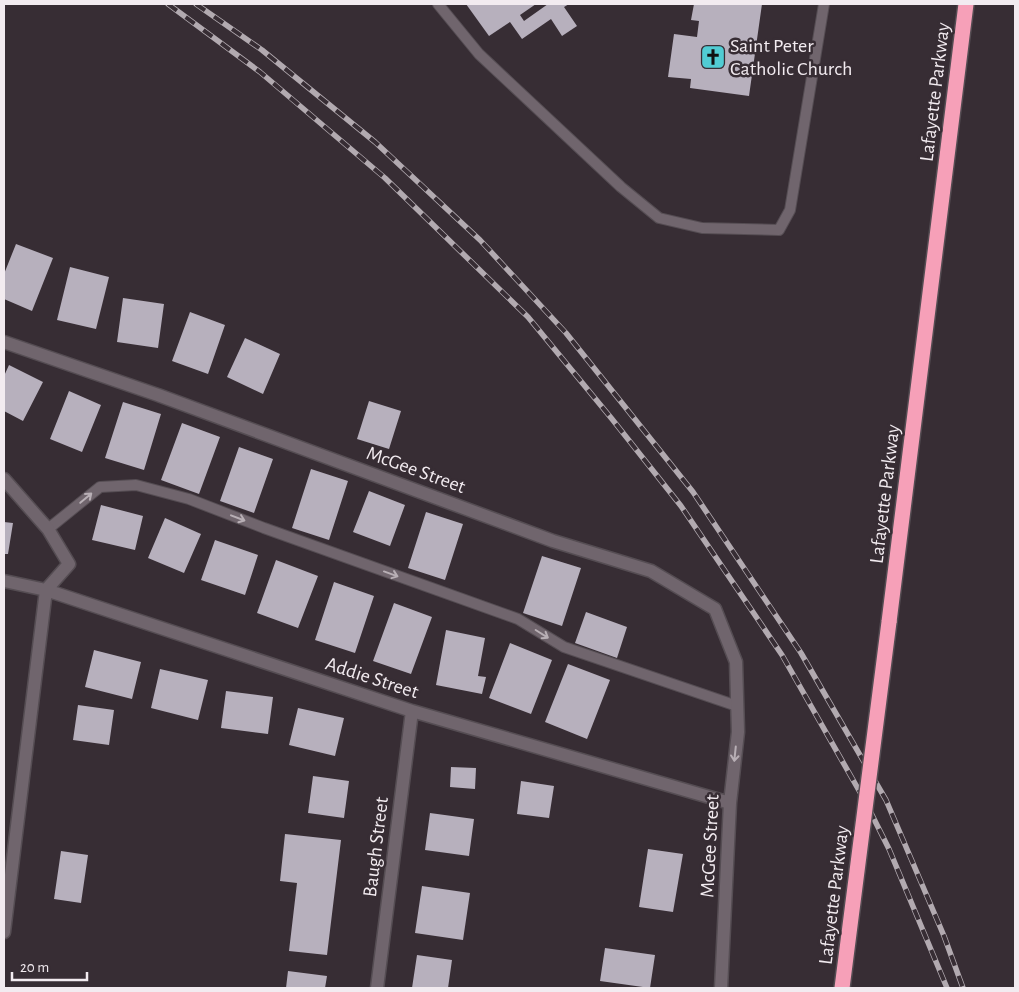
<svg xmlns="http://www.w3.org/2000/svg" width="1019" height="992" font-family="'Alegreya Sans',sans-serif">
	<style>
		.building { fill: #b7b0bd }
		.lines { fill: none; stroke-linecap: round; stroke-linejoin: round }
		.lane-casing { stroke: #554d53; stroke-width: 12 }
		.street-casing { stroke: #554d53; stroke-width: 15 }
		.highway-casing { stroke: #554d53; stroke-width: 18 }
		.lane { stroke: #70656d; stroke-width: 10 }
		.street { stroke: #70656d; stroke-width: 12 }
		.highway { stroke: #f6a0b8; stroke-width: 15 }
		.rail-casing { stroke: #b2aab0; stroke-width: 5.5 }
		.rail { stroke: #372d34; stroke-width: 4; stroke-dasharray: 11; stroke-linecap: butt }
		.highway-bridge-casing { stroke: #554d53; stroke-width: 18; stroke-linecap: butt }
		.highway-bridge { stroke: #f6a0b8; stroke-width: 15 }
		.oneway { stroke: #b8afb5 }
		.labels { text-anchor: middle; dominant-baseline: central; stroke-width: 5; stroke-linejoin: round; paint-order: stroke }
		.poi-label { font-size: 20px; fill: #f2ebf0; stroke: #372d34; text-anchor: start }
		.street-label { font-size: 20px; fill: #f2ebf0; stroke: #372d34 }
	</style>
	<rect width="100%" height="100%" fill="#372d34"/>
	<path class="building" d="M466 4H536L520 15 524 21 548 4H569L564 7 577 26 562 36 551 19 522 39 510 22 489 36Z
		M694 4H762L749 96 690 88 691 79 668 77 674 34 697 37 699 21 691 20Z
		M16 244 53 258 32 311 4 299V274Z
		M70 267 109 277 96 329 57 320Z
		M123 298 164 304 158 348 117 342Z
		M190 312 225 325 208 374 172 361Z
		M245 338 280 354 263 394 227 377Z
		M9 365 43 382 23 421 4 411V376Z
		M69 391 101 405 82 452 50 439Z
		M369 401 401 411 389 449 357 439Z
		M123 402 161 414 144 470 105 458Z
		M182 423 220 437 199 494 161 480Z
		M239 447 273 459 254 513 220 501Z
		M311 469 348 481 329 540 292 528Z
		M369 491 405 505 390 546 353 532Z
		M101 505 143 516 135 550 92 540Z
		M426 512 463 524 445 580 408 568Z
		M165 518 201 534 184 573 148 558Z
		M4 522 13 523 8 554H4Z
		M215 540 258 555 245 595 201 580Z
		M542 556 581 568 562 626 523 613Z
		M276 560 318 576 298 628 257 613Z
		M334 582 374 596 355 653 315 640Z
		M394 603 432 617 411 674 373 661Z
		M586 612 627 627 617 658 575 643Z
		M446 630 485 638 478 676 486 677 482 694 436 685Z
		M510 643 552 660 531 714 489 698Z
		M94 650 141 662 132 699 85 687Z
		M568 664 610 680 587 739 545 722Z
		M160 669 208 680 198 720 151 708Z
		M226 691 273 697 268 734 221 728Z
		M78 705 114 710 109 745 73 740Z
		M298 708 344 718 335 756 289 745Z
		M451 767 476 768 475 789 450 787Z
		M313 776 349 781 344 818 308 813Z
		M521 781 554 786 549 818 517 814Z
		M430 813 474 819 469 856 425 850Z
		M285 834 341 840 327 955 289 951 297 883 280 881Z
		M648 849 683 854 673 912 639 907Z
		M61 851 88 855 81 903 54 899Z
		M422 886 470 893 463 940 415 933Z
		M605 948 655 955 650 988 600 981Z
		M417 955 452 960 448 988H412Z
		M288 971 327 976 325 988H286Z"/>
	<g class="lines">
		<defs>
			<path id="lane" d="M438 4 479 54 621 187 659 218 702 228 779 230 790 210 824 4
				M48 529 100 487 136 485 189 499 264 528 518 619 564 647 737 706"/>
			<path id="street" d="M4 342 158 395 553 541 651 571 715 609 736 662 738 732 730 803 721 988
				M4 479 48 529 69 564 46 590 4 932
				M4 581 46 590 412 711 730 803
				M377 988 412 711"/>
			<path id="highway" d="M889 622 966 4"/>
		</defs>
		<use href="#lane" class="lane-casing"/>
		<use href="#street" class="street-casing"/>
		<use href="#highway" class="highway-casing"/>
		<use href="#lane" class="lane"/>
		<use href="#street" class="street"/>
		<use href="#highway" class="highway"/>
		<defs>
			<path id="rail" d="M168 4 260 72 385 178 528 317 612 419 681 506 782 655 865 801 889 849 947 988
				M196 4 262 50 375 142 480 240 566 333 693 492 801 653 886 800 944 936 963 988"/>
		</defs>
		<use href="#rail" class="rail-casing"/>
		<use href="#rail" class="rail"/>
		<defs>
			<path id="highway-bridge" d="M842 988 889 622"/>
		</defs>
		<use href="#highway-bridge" class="highway-bridge-casing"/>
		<use href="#highway-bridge" class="highway-bridge"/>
	</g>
	<defs><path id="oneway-shaft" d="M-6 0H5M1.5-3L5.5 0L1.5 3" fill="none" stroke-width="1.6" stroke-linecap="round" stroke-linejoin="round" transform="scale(1.25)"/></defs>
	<g class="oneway">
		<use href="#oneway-shaft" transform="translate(86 498) rotate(-40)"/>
		<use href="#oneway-shaft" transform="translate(238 518) rotate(21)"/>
		<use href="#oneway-shaft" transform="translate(391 574) rotate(20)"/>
		<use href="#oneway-shaft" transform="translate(542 634) rotate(32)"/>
		<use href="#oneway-shaft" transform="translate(735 754) rotate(96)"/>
	</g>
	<defs>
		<symbol id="church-square" viewBox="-11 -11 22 22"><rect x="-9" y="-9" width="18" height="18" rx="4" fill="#51ccd3" stroke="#372d34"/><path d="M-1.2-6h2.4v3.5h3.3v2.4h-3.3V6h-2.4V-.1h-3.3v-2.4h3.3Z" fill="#111"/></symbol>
	</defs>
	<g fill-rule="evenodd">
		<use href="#church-square" x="699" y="43" width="28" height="28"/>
	</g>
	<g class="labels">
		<g class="poi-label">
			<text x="730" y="46">Saint Peter<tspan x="730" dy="23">Catholic Church</tspan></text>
		</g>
		<g class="street-label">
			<text transform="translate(935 92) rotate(-83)">Lafayette Parkway</text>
			<text transform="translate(416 470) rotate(20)">McGee Street</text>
			<text transform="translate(885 494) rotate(-83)">Lafayette Parkway</text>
			<text transform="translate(372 678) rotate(18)">Addie Street</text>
			<text transform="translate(710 846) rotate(-87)">McGee Street</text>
			<text transform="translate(376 847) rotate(-83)">Baugh Street</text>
			<text transform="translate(834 895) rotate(-83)">Lafayette Parkway</text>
		</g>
	</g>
	<rect width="1019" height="992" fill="none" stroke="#f2ebf0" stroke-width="10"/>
	<path d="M12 972v8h75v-8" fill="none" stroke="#f2ebf0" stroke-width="2.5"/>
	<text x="20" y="972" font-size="15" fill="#f2ebf0" stroke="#372d34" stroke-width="4" paint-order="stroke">20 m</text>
</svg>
